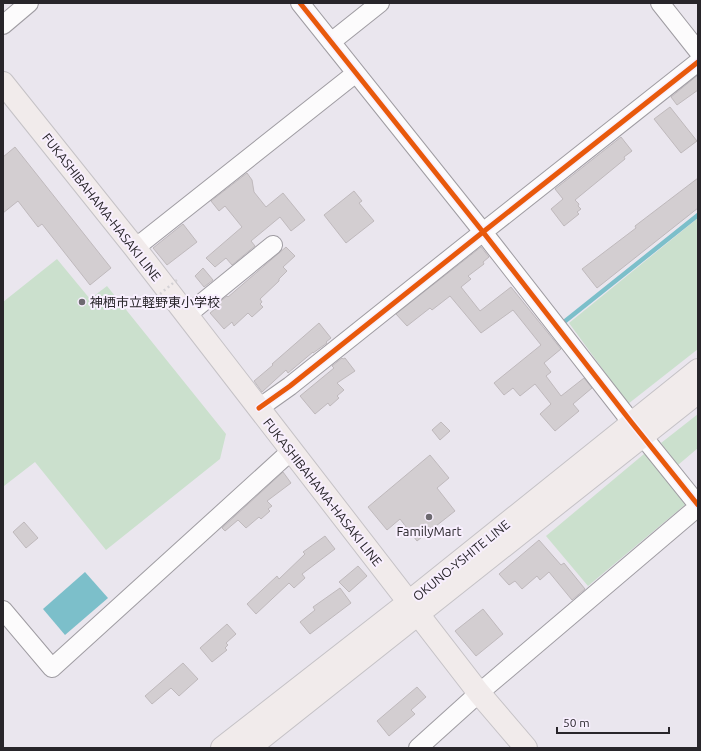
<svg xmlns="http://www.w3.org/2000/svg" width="701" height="751" font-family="Ubuntu,'Noto Sans JP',sans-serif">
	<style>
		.green { fill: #cbe0cd }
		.water { fill: #7cbfca }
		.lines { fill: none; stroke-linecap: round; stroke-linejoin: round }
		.stream { stroke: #7cbfca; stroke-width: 4.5 }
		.building { fill: #d3ced1; stroke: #bfb9bc }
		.minor-casing { stroke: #9f9ca2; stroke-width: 20 }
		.major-casing { stroke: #c5c2c6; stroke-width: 24 }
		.minor { stroke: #fcfbfc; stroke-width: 18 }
		.major { stroke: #f1ebeb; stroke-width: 22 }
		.path-bridge { stroke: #d4d2d5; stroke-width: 2.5; stroke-dasharray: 2 3; stroke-linecap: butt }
		.cycleway-casing { stroke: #f8effe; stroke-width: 8 }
		.cycleway { stroke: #e8590c; stroke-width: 5 }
		.poi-dot { fill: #6c696f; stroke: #f8effe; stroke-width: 1.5 }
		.labels { text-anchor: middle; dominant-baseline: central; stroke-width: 4; stroke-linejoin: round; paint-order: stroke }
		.street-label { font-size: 13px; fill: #28252a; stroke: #f8effe }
		.poi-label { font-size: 13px; fill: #28252a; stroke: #f8effe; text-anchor: start }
	</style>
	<rect width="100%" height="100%" fill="#eae6ee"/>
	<path class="green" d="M698 218V349L628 404 569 323Z
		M57 259 90 299 107 286 226 434 220 459 106 550 35 462 4 486 3 485V302Z
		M698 414V448L678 465 661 443Z
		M644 454 652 458 686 504 588 586 546 536Z"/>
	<path class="water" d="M85 572 108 598 65 635 43 609Z"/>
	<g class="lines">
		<path class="stream" d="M564 322 698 215"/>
	</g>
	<path class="building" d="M698 75V90L677 105 671 97Z
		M670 107 697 141 681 153 654 119Z
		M621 137 632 151 624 157 625 159 575 200 579 204 578 206 581 209 577 212 579 214 564 226 551 209 563 199 555 189Z
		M15 147 111 268 90 285 42 224 38 227 18 201 3 213V157Z
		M247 173 252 180 254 192 266 207 283 193 305 220 291 231 280 217 251 241 255 246 232 265 226 258 215 267 206 258 242 227 225 206 219 211 211 201Z
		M698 178V208L597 288 582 269 636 228 635 226Z
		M354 191 362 201 359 203 374 221 346 243 324 215Z
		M183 224 197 242 167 265 153 248Z
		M286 247 295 256 283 267 287 271 279 279V281L260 299 262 302 260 304 263 307 252 317 248 313 234 326 232 322 224 329 210 313 220 305 218 303 227 296 228 297Z
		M481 247 489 257 483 262 484 264 468 276 471 279 461 287 480 311 511 287 561 349 544 363 551 372 546 376 561 396 584 378 592 388 573 404 579 411 555 431 540 414 551 404 535 384 520 396 513 388 504 395 494 383 541 345 513 310 481 333 450 296 432 310 430 308 407 326 396 314Z
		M203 268 213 280 204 287 195 276Z
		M319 323 331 338 326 342 327 343 313 353V352L288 373 286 370 262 392 254 381 273 365 272 364Z
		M342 358 343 359 345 358 355 371 337 383 344 390 337 396 339 398 330 406 328 403 315 414 300 396 334 368 332 366Z
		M441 422 450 431 440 440 432 430Z
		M430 455 449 478 437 488 455 511 417 541 400 519 387 530 368 507Z
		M283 472 291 483 267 501 272 506 268 509 270 511 261 519 259 517 246 528 238 520 225 531 222 528Z
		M24 522 38 538 26 548 13 532Z
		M325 536 335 549 302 574 305 578 294 588 289 583 256 614 247 604 277 576 279 579 305 554 303 552Z
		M539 540 561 565 564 563 585 589 572 600 549 572 540 580 537 576 522 589 515 581 509 585 499 574Z
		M358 566 367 576 349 592 339 582Z
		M340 588 351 603 310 634 300 622 315 610 313 607Z
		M483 609 503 634 476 656 455 631Z
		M227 624 236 634 226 643 228 645 225 648 227 650 212 662 200 648Z
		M183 663 198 679 179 696 171 688 152 704 145 696Z
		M417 687 426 697 411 710 415 714 389 736 377 721Z"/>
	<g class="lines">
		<defs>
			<path id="minor" d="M300 3 483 232 632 423 698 505
				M660 3 698 51
				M3 25 29 3
				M331 42 380 3
				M135 248 356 73
				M187 315 273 245
				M259 408 290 386 483 232 698 62
				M3 610 52 668 291 451
				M418 748 479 693 698 507"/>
			<path id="major" d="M3 83 135 248 479 693 526 748
				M222 748 409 602 698 370
				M249 748 698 392"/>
		</defs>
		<use href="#minor" class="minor-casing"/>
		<use href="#major" class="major-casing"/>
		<use href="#minor" class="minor"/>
		<use href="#major" class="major"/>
		<path class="path-bridge" d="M160 294 178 279"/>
		<defs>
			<path id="cycleway" d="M300 3 483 232 632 423 698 505
				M259 408 290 386 483 232 698 62"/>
		</defs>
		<use href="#cycleway" class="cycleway-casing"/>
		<use href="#cycleway" class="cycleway"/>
	</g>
	<g class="poi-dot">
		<circle cx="82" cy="302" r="4"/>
		<circle cx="429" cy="517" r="4"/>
	</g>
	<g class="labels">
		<g class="street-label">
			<text transform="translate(102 207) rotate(52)">FUKASHIBAHAMA-HASAKI LINE</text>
			<text transform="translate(323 492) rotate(52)">FUKASHIBAHAMA-HASAKI LINE</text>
			<text transform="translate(461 560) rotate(-39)">OKUNO-YSHITE LINE</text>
		</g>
		<g class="poi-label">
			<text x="90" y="302">神栖市立軽野東小学校</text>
			<text x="429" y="531" text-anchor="middle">FamilyMart</text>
		</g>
	</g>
	<rect width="701" height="751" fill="none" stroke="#28252a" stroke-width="8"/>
	<path d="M557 727v6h112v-6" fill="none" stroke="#28252a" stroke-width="2"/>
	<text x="563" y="727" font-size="12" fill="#28252a" stroke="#f8effe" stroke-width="3" paint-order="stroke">50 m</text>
</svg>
